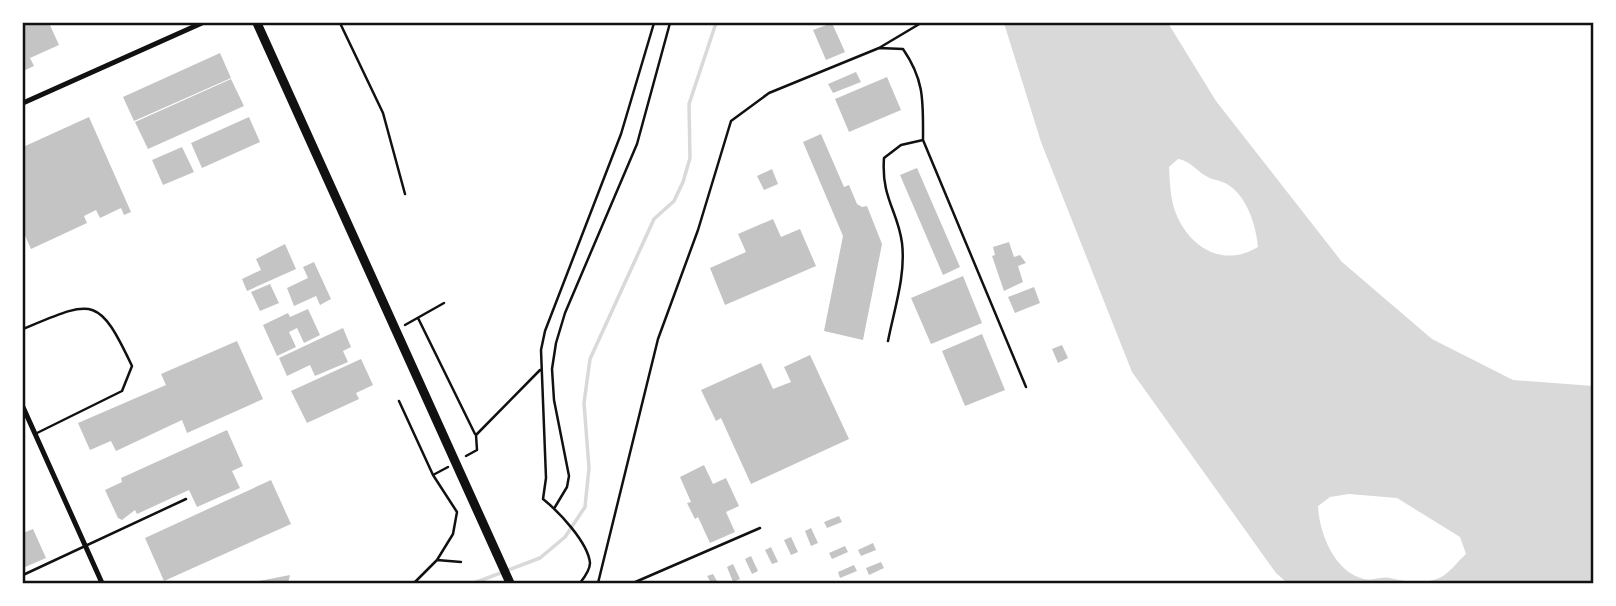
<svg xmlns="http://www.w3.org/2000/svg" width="1616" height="606" font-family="Cabin,sans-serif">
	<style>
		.water { fill: #d9d9d9; fill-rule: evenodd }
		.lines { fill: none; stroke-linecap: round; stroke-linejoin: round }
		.stream { stroke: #d9d9d9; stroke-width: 3.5 }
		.building { fill: #c4c4c4 }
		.path { stroke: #111; stroke-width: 2.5 }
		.service { stroke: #111; stroke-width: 2.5 }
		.minor { stroke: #111; stroke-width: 5 }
		.trunk { stroke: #111; stroke-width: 9 }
		.neatline { fill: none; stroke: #111; stroke-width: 2.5 }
	</style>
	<rect width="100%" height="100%" fill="#fff"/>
	<path class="water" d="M1004 23H1168L1216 101 1342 262 1432 339 1513 380 1593 386V583H1287L1276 573 1132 372 1041 142ZM1178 159C1191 161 1195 170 1206 176 1212 180 1220 180 1227 184 1247 196 1256 225 1258 247 1225 267 1192 250 1177 216 1170 201 1170 183 1169 167ZM1349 494 1397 498 1460 537 1466 554C1459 560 1451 571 1443 576 1428 585 1406 582 1390 578 1382 576 1372 581 1364 579 1334 572 1319 532 1318 506L1330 497Z"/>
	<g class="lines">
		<path class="stream" d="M474 583 540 558 565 537 585 507 589 468 584 403 590 359 654 219 674 201 683 182 690 158 689 104 716 23"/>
	</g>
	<path class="building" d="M23 23H49L59 45 30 58 34 66 23 71Z
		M832 23 845 52 826 60 813 30Z
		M220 53 231 78 134 121 123 97Z
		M856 72 861 82 833 93 828 84Z
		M887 77 901 110 849 132 835 99Z
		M231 79 244 106 148 149 135 122Z
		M89 117 131 212 124 215 121 208 100 218 96 210 84 216 87 223 31 249 23 231V147Z
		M249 117 260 142 202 168 191 143Z
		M821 134 844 187 849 185 857 204 862 207 867 206 882 244 863 340 824 331 843 236 803 142Z
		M182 147 194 172 163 185 152 160Z
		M917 168 960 267 943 275 900 175Z
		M772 169 778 184 764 190 757 176Z
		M773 219 781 237 800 229 816 266 725 305 710 268 746 252 738 234Z
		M1009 242 1014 257 1020 255 1026 263 1018 266 1023 282 1004 291 992 256 995 255 993 247Z
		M285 244 296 269 247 291 242 279 261 270 256 259Z
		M314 262 331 299 320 305 316 296 294 306 287 288 308 278 303 267Z
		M963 276 982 323 931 344 911 298Z
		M270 284 279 303 260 311 251 292Z
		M1034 287 1040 303 1015 313 1008 297Z
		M308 309 320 335 304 343 297 328 289 332 296 347 277 356 263 325 288 313 290 317Z
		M343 328 351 347 343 351 348 362 315 376 310 365 287 376 279 358Z
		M982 334 1005 390 965 406 942 351Z
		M237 341 263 399 187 433 182 420 116 451 111 441 90 450 78 423 166 385 161 374Z
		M1062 345 1068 358 1058 363 1052 349Z
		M810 355 849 439 751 484 721 418 716 421 701 390 761 363 773 389 791 382 784 367Z
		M361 359 373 385 356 393 359 399 307 423 291 391Z
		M227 430 243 466 232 471 240 488 197 507 189 490 137 514 135 510 122 520 118 518 105 490 122 482 121 478Z
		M704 465 713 484 726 478 739 506 726 512 735 532 710 543 698 517 695 519 687 503 691 502 680 477Z
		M271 480 291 524 164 581 145 538Z
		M839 516 842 522 827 528 824 522Z
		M811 528 818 543 811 546 805 531Z
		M33 529 46 558 23 568V533Z
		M791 537 798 552 791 555 784 540Z
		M873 543 876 550 861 556 858 550Z
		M845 546 848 552 832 559 829 553Z
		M771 547 778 562 772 564 765 550Z
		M751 556 758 571 752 574 745 559Z
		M881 562 884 568 869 575 866 568Z
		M733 564 740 579 733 582 727 567Z
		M854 565 857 571 840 578 838 572Z
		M713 574 718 583H711L707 576Z
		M290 575 288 583H254V582Z"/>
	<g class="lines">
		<path class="path" d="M418 318 475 434
			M405 325 444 303
			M399 401 433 475 457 512 453 534 437 560 414 583
			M466 456 477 450 476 435 540 370
			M433 475 448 467
			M555 507 567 487 569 476 554 400 552 369 556 343 565 313 637 144 670 23
			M437 560 461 562
			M580 583C584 578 590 570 590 563 588 542 558 511 543 499L546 478 541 350 545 331 621 134 654 23"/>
		<path class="service" d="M340 23 383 113 405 194
			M879 48 921 23
			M923 140 1026 387
			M23 329C93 300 98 294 132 366L122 391 35 434
			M23 575 186 499
			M598 583 658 339 698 230 731 121 769 93 879 48 903 49C925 81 923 102 923 140L901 145 884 158C881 198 898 211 902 243 906 275 894 310 888 341
			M633 583 760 528"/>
		<path class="minor" d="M23 103 202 23
			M23 407 102 583"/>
		<path class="trunk" d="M257 23 510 583"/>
	</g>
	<rect width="1616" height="606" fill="none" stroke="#ffffff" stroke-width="49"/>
	<rect x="24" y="24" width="1568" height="558" class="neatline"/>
</svg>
